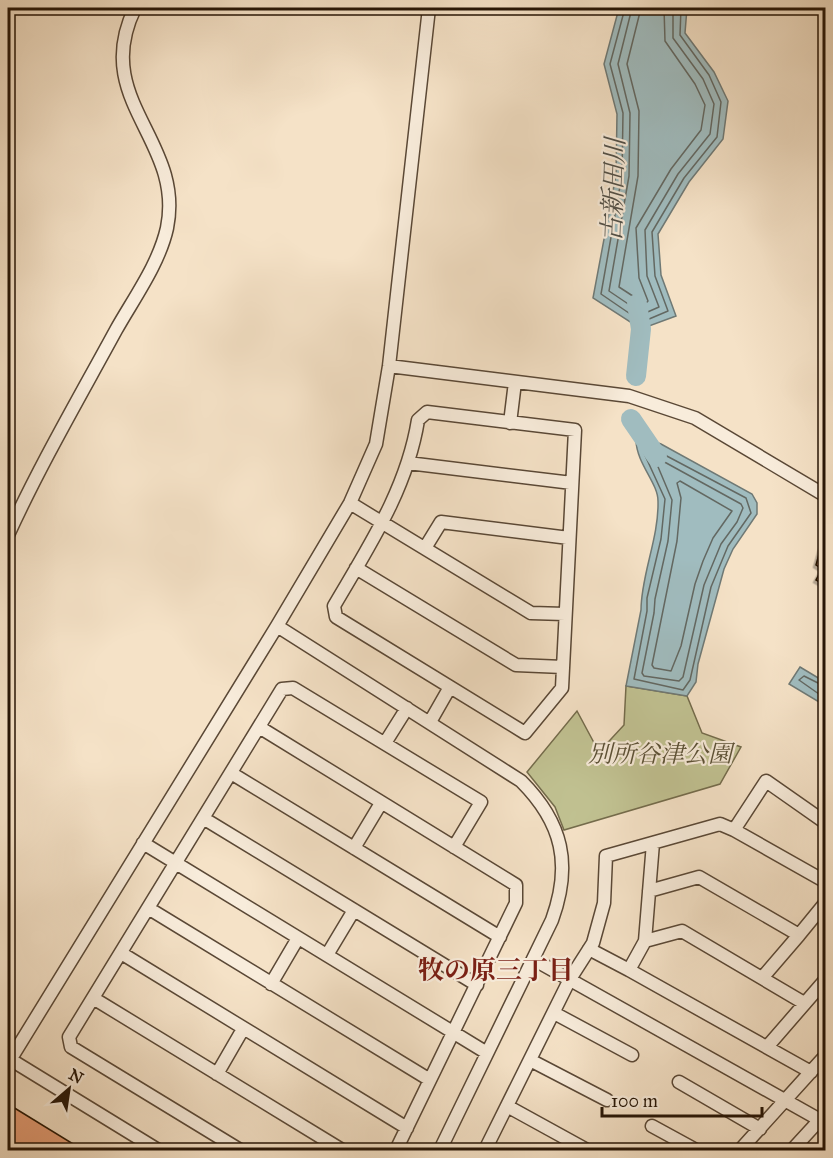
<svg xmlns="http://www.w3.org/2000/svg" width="833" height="1158" font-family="'IM FELL Great Primer','Noto Serif JP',serif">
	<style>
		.green { fill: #c1c292; stroke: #746c4c; stroke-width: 1.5 }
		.water { fill: #a0bcbf; stroke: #6f7975; stroke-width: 1.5 }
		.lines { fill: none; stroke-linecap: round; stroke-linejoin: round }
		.shore { stroke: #636862; stroke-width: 1.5 }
		.river { stroke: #a0bcbf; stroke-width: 20 }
		.building { fill: #e59d74; stroke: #261506; stroke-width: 1.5; filter: url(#shadow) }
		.minor-casing { stroke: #5a4836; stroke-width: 15 }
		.minor { stroke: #f8ecdb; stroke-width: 12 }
		.labels { text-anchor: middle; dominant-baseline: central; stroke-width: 4.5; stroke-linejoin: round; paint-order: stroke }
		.park-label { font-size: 24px; font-style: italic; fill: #5c5237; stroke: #f8ecdb }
		.water-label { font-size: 26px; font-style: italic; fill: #514f47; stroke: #f8ecdb }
		.neighbourhood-label { font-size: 26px; font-weight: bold; fill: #7a1f14; stroke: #f8ecdb }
	</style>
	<defs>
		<filter id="shadow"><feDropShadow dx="-2.5" dy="2.5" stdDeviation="0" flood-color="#0004"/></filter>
	</defs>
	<rect width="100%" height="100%" fill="#f5e2c7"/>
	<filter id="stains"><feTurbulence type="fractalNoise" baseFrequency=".00333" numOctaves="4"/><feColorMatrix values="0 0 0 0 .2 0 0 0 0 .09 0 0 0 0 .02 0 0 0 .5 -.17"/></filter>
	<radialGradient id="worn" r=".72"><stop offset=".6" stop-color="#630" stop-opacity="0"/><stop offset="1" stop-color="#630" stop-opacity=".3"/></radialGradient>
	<path class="green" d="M626 686 687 696 702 733 741 747 720 784 564 830 555 807 527 772 577 711 599 752 624 725Z"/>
	<path class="water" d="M619 8H687L685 33 714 72 728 101 723 139 689 182 658 234 661 275 676 316 641 329 593 298 616 175 617 114 604 64Z
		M641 437 661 444 752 494 757 503V514L733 549 724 569 698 664 696 682 687 696 626 686 641 610C641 575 659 538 658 501 658 483 637 464 636 441Z
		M800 667 825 682 824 705 789 684Z"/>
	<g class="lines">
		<path class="shore" d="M625 8 610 64 623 113 622 175 601 294 642 322 668 311 655 276 652 232 684 178 717 137 721 102 709 75 680 35 681 8
			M632 8 618 64 630 113 629 176 609 291 643 314 659 307 647 276 645 230 678 174 710 134 714 104 703 79 673 38V8
			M641 8 627 64 639 111 638 176 619 287 645 304 648 301 639 278 636 228 671 169 701 130 705 105 695 84 665 41 664 8
			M646 445 746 498 751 513 728 546 711 587 690 680 683 690 634 679 647 611V598L661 539 665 499 643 451V446Z
			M659 459 741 504 743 508 737 522 721 544 704 585 683 677 679 681 644 676 642 673 654 613 655 599 668 541 672 500 656 462Z
			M680 481 732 511 713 538 703 561 695 584 681 646 671 671 654 668 652 665 677 541 681 498 677 483Z
			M826 687 804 676 799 680 826 699"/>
		<path class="river" d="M636 376 641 329 637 304
			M631 419 657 457"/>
	</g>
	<path class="building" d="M821 547 826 550V586L816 580 822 569 816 565Z
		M8 1104 83 1150H8Z"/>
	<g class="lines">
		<defs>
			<path id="minor" d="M389 366 629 396 695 418 826 496
				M427 412 575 430 562 688 525 733 336 617 334 606C369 546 407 489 418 420Z
				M510 423 515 382
				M408 463 572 483
				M350 503 531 613 565 614
				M8 535C40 465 79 398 116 330 134 298 159 264 167 228 185 140 90 100 135 8
				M425 548 441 522 569 538
				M356 568 516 665 563 667
				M277 626 521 781C563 823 572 865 552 920L440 1150
				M430 722 450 687
				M259 727 516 885V903L396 1150
				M385 743 407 708
				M231 773 500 937
				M203 818 477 985
				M734 830 826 882
				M143 843 487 1053
				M354 848 381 803
				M649 891 699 877 799 935 826 902
				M148 908 430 1080
				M645 941 653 843
				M589 949 629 970
				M121 953 407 1128
				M327 955 354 910
				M533 959 820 1120
				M762 978 799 935
				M271 984 298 938
				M93 998 342 1150
				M804 1003 682 931 645 941 629 970 811 1072
				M554 1013 632 1055
				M767 1047 826 979
				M8 1058 158 1150
				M10 1060 277 626 350 503 376 444 389 366 429 8
				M530 1060 607 1100
				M217 1074 243 1029
				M679 1082 760 1129
				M507 1106 587 1150
				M652 1126 696 1150
				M240 1150 71 1047 69 1037 282 689 293 688 481 802 454 847
				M485 1150 570 979 593 943 604 903 606 856 720 824 734 830 766 781 826 823
				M740 1150 826 1055
				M792 1150 826 1113"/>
		</defs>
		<use href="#minor" class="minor-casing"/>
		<use href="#minor" class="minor"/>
	</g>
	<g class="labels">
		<g class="park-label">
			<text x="660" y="754">別所谷津公園</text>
		</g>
		<g class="water-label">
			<text transform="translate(613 190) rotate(-88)">古新田川</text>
		</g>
		<g class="neighbourhood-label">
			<text x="496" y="970">牧の原三丁目</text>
		</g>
	</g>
	<rect width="833" height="1158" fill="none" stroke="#f5e2c7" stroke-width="30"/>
	<rect x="9" y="9" width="815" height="1140" fill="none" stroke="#261506" stroke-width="3"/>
	<rect x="15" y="15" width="803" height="1128" fill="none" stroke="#261506" stroke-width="1.5"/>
	<g transform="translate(69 1089) rotate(29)" stroke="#f8ecdb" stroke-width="4.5" paint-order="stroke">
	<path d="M0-4.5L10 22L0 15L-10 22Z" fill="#261506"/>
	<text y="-9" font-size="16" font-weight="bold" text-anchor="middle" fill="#261506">N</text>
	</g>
	<path d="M602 1107v9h160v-9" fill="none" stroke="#261506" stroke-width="3"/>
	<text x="611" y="1107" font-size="18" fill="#261506" stroke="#f8ecdb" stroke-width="4.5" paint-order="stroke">100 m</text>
	<rect width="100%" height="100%" filter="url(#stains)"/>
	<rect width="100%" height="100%" fill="url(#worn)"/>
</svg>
